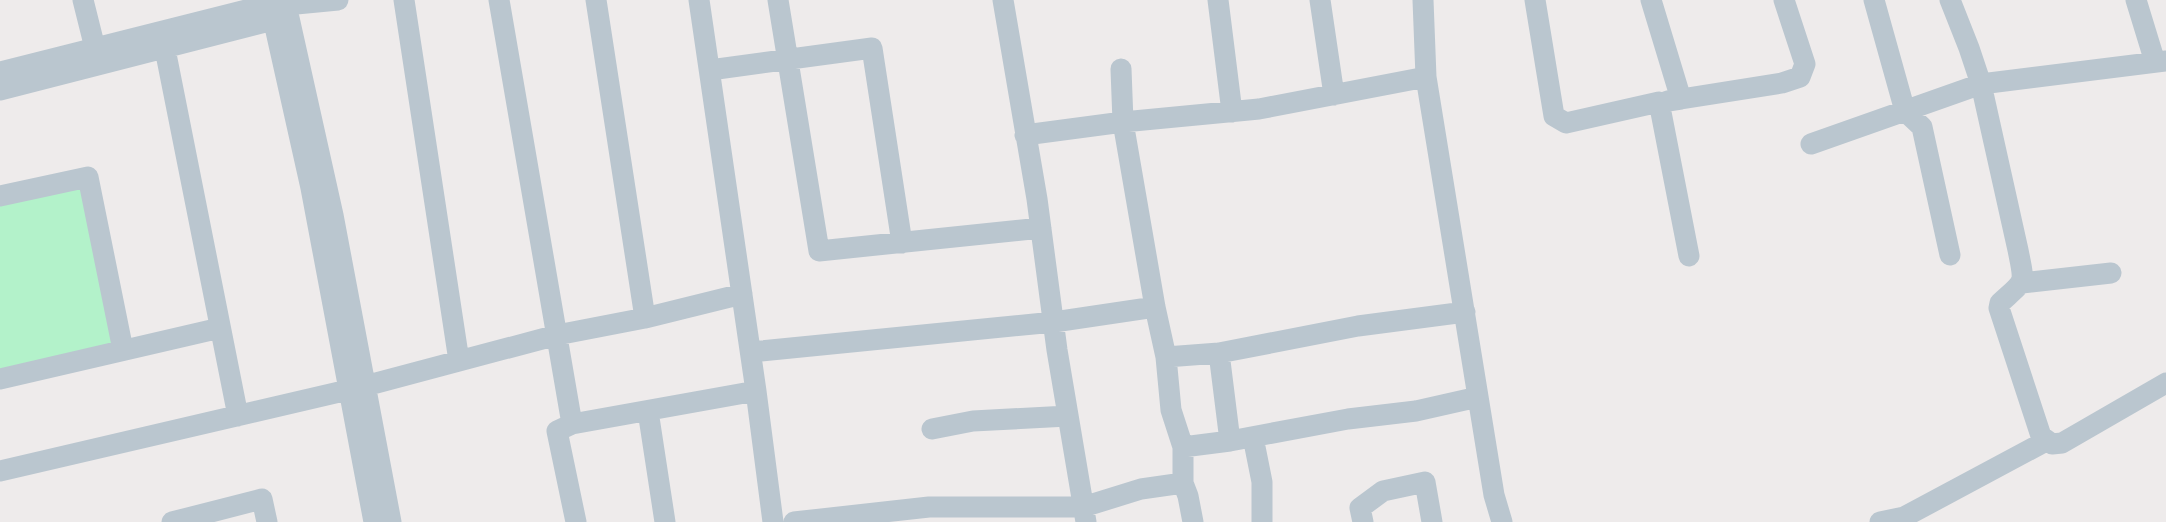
<svg xmlns="http://www.w3.org/2000/svg" width="2166" height="522" font-family="'DM Sans',sans-serif">
	<style>
		.green { fill: #b3f2ca }
		.lines { fill: none; stroke-linecap: round; stroke-linejoin: round }
		.minor { stroke: #bac6cf; stroke-width: 21 }
	</style>
	<rect width="100%" height="100%" fill="#eeebeb"/>
	<path class="green" d="M83 187 113 345 0 371V205Z"/>
	<g class="lines">
		<path class="minor" d="M83 0 95 48
			M269 0 311 188 374 522
			M285 0 333 215 391 522
			M404 0 459 361
			M499 0 572 424
			M778 0 819 251 1041 228
			M1003 0 1037 199 1057 350 1086 522
			M1218 0 1232 112
			M1320 0 1334 95
			M1535 0 1554 116 1566 123 1659 102 1689 256
			M1651 0 1681 99 1668 101
			M1874 0 1905 111 1922 127 1950 255
			M1950 0 1969 48 1981 84 2018 250C2025 285 2026 279 2000 303L1999 308 2041 436 2052 444 2062 443 2166 383
			M2136 0 2155 62
			M165 49 238 416
			M1121 69 1123 122 1155 307 1166 357 1171 410 1183 447V483L1188 496 1193 522
			M710 70 872 48 902 243
			M0 72 270 4 286 5 338 0
			M1426 77 1494 495 1502 522
			M0 90 273 20 282 10
			M1681 99 1782 83 1800 77 1805 64 1784 0
			M1025 135 1123 122 1259 109 1426 77 1423 0
			M1811 144 1981 84 2166 61
			M0 196 88 177 123 350
			M2022 283 2111 273
			M645 318 742 294
			M751 352 1054 322 1155 307
			M1219 353 1230 441
			M1166 357 1219 353 1358 326 1465 312
			M0 379 220 328
			M756 391 773 522
			M648 411 665 522
			M932 429 973 421 1068 416
			M1253 437 1262 482V522
			M1183 447 1230 441 1348 419 1416 411 1478 397
			M0 471 365 386 557 335 645 318 596 0
			M172 522 262 499 267 522
			M576 522 557 431 572 424 756 391 699 0
			M794 522 929 507H1083L1141 489 1183 483
			M1363 522 1360 508 1383 491 1425 482 1432 522
			M1880 522 1904 517
			M1905 522 1904 517 2046 441"/>
	</g>
</svg>
